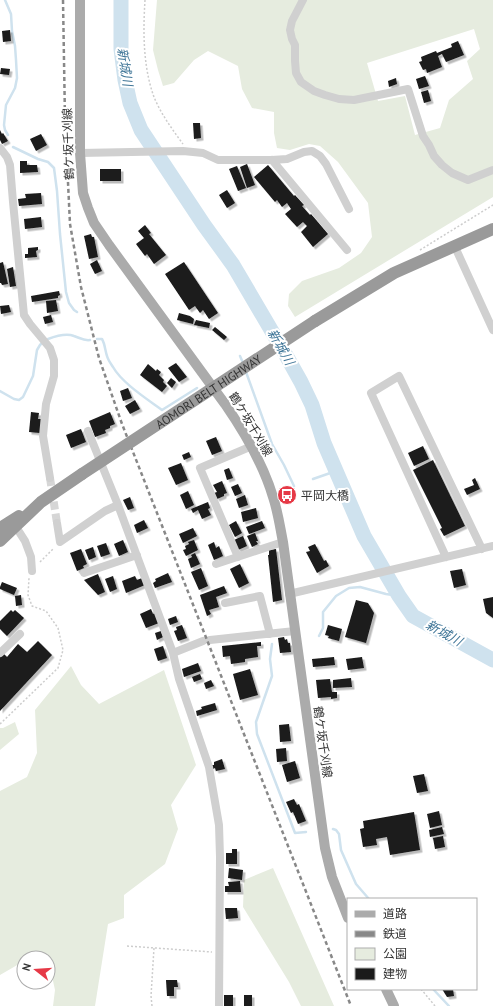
<svg xmlns="http://www.w3.org/2000/svg" width="493" height="1006" font-family="'PT Sans','Noto Sans JP',sans-serif">
	<style>
		.green { fill: #e6ecdf; fill-rule: evenodd }
		.lines { fill: none; stroke-linecap: round; stroke-linejoin: round }
		.stream { stroke: #cfe2ee; stroke-width: 2.5 }
		.river { stroke: #cfe2ee; stroke-width: 15 }
		.building { fill: #1a1a1a; filter: url(#shadow) }
		.minor-tunnel { stroke: #d6d6d6; stroke-width: 8; stroke-dasharray: 8 4; stroke-linecap: butt }
		.path { stroke: #cdcdcd; stroke-width: 1.5; stroke-dasharray: 2 2; stroke-linecap: butt }
		.minor { stroke: #d0d0d0; stroke-width: 8 }
		.major { stroke: #ababab; stroke-width: 10 }
		.highway { stroke: #9a9a9a; stroke-width: 12 }
		.rail { stroke: #888; stroke-width: 2.5; stroke-dasharray: 4 3; stroke-linecap: butt }
		.highway-bridge { stroke: #9a9a9a; stroke-width: 12 }
		.labels { text-anchor: middle; dominant-baseline: central; stroke-width: 4; stroke-linejoin: round; paint-order: stroke }
		.street-label { font-size: 12px; fill: #333; stroke: #fff }
		.poi-label { font-size: 12px; fill: #333; stroke: #fff; text-anchor: start }
		.water-label { font-size: 13px; font-style: italic; fill: #3f7597; stroke: #fff }
	</style>
	<defs>
		<filter id="shadow"><feDropShadow dx="2.5" dy="2.5" stdDeviation="0" flood-color="#0004"/></filter>
	</defs>
	<rect width="100%" height="100%" fill="#fff"/>
	<path class="green" d="M157 0H493V197L295 317 288 306 289 294 302 281 339 268 361 253 372 237 368 203 338 162 320 146 309 144 290 150 277 148 274 133V112L252 108 242 89 238 66 208 51 194 60 174 83 163 86 158 70 153 50ZM474 29 480 49 467 61 473 79 449 100 440 128 415 135 405 96 378 101 367 63Z
		M71 666 81 685 99 704 164 670 196 765 171 805 178 829 165 864 124 895V918L108 924 95 1006H53L55 990 48 958H24V963L19 964 0 975V791L27 777 37 753 35 710Z
		M15 722 19 734 0 750V728H3Z
		M273 868 334 1006H301L289 982 243 907 244 880Z"/>
	<g class="lines">
		<path class="stream" d="M5 0 11 14 12 31 15 46 16 60 17 78 15 88 6 105 4 125 5 130 8 135
			M13 147 38 159 48 162 54 168 57 191 60 234 66 292 69 303 74 310 77 312
			M48 339C56 336 66 333 74 336 80 338 84 341 90 340
			M97 339H102C105 344 105 350 107 356 108 360 111 364 113 367 122 383 147 399 162 410L197 388
			M240 356 243 363
			M246 372 272 444 284 465 294 486
			M0 391 14 399 19 400 23 397 33 376 37 350 40 345 42 343
			M313 479 336 471
			M319 636 323 628V612L336 596 349 588 360 587 386 594 399 596
			M272 644 270 659 272 676 256 722 257 734 295 833 306 832
			M333 829 336 830 339 834 341 850 356 884 369 899
			M433 989 449 1006"/>
		<path class="river" d="M121 0V49L125 80 130 103 141 130 204 225 233 265 287 357 301 382 312 405 324 443 364 536 399 596 413 616 493 660"/>
	</g>
	<path class="building" d="M10 30 11 41 3 42 2 31Z
		M458 41 464 55 446 62 442 54 438 56 442 67 427 73 426 69 423 70 419 62 422 61 421 57 436 51 437 53 452 47 451 44Z
		M1 68 10 69 9 75 0 74Z
		M425 76 429 86 419 89 416 79Z
		M396 78 397 84 389 87 388 81Z
		M428 90 431 101 424 103 421 92Z
		M193 123H200L201 138 194 139Z
		M0 130 2 134 3 133 8 141 2 144 0 140Z
		M41 134 47 145 36 151 30 139Z
		M20 161H27V165H37L38 172 20 173Z
		M247 164 255 185 247 188 240 167Z
		M268 165 294 196 295 195 304 205 302 206 310 215 311 214 328 234 313 247 301 232 307 226 303 222 297 227 285 214 291 209 287 203 282 207 277 200 275 202 254 177Z
		M237 166 246 188 238 191 229 169Z
		M100 169H121V181H100Z
		M227 190 235 203 227 208 219 195Z
		M41 193 42 204 19 206 18 199 26 198 25 194Z
		M41 217 42 227 25 229 24 219Z
		M145 225 151 233 149 234 166 255 154 264 147 254 145 256 136 244 144 238 138 231Z
		M91 234 92 237H94L98 257 89 259 84 236Z
		M38 247V250L36 251 37 257 25 258V254H28V248Z
		M97 260 102 271 95 274 90 264Z
		M3 262 8 284 2 285 1 283H0V263Z
		M184 262 218 313 209 319 203 310 200 313 195 306 189 310 165 274Z
		M13 267 16 286 10 287 7 269Z
		M59 291 60 295 58 296V298L32 302 31 296Z
		M56 300 58 311 47 313 46 301Z
		M9 305 11 312 1 314 0 306Z
		M179 313 190 316 194 319 193 324 177 320Z
		M51 315 53 322 45 324 43 317Z
		M196 320 210 323 209 328 194 325Z
		M215 327 227 337 224 340 212 330Z
		M176 363 187 377 179 382 168 368Z
		M148 364 156 371 157 369 161 372 159 375 164 380 163 382 167 386 162 392 140 375Z
		M171 378 176 382 172 388 167 383Z
		M128 388 132 398 123 401 120 391Z
		M135 400 140 409 130 414 125 406Z
		M31 412 39 413 38 419H42L40 433 29 432Z
		M110 412 115 424 110 426V428L105 430 106 433 95 437 89 421Z
		M81 429 86 442 71 448 66 435Z
		M216 437 222 451 212 455 206 441Z
		M423 446 429 459 414 466 408 453Z
		M189 452 191 457 184 460 182 455Z
		M433 460 465 526 444 536 440 529 442 528 413 470Z
		M181 463 188 480 176 485 168 468Z
		M229 468 233 478 227 480 224 470Z
		M475 478 480 489 467 495 464 489 474 485 472 480Z
		M222 481 227 493 224 494V496L217 499 214 493 217 492 213 485Z
		M238 484 242 493 235 496 231 487Z
		M188 491 194 505 186 509 180 495Z
		M245 495 248 505 239 508 236 499Z
		M130 497 134 508 128 510 123 500Z
		M208 502 210 508 208 509 211 515 202 519 198 510 193 513 191 509Z
		M256 508 258 518 243 522 241 512Z
		M144 520 148 528 137 533 134 525Z
		M236 521 242 533 235 537 229 525Z
		M262 521 265 528 249 534 246 527Z
		M193 528 197 536 183 543 179 534Z
		M255 533 258 541H256L258 544 252 547 247 536Z
		M243 536 247 546 238 550 234 540Z
		M123 540 128 552 119 556 114 544Z
		M194 540 198 550 186 556 183 550 186 549 185 546 189 544 188 542Z
		M214 542 216 548 219 546 223 556 214 560 208 545Z
		M106 543 110 554 101 557 97 546Z
		M315 544 324 561 326 560 329 566 317 573 306 552 310 551 308 547Z
		M93 547 96 557 89 560 85 550Z
		M81 549 87 564 83 566 84 568 77 571 70 553Z
		M276 549 282 600 273 602 268 555H269V550Z
		M195 553 200 564 191 568 188 559 192 557 191 555Z
		M240 564 249 583 239 588 230 569Z
		M201 568 208 586 199 590 191 572Z
		M462 569 466 585 454 588 450 571Z
		M168 573 172 582 155 588 153 583 156 581 155 579Z
		M98 574 105 592 98 595 84 580Z
		M113 576 117 589 110 592 105 579Z
		M135 576 137 580 142 578 145 585 126 593 122 581Z
		M2 582 17 588 14 595 0 589V587Z
		M224 586 227 593 216 597 219 607 209 610 211 614 207 616 200 595Z
		M21 595 22 605 16 606 15 596Z
		M493 597V618L486 613 483 599Z
		M356 600 368 603 374 613 366 643 345 637Z
		M151 609 153 614 155 613 159 623 146 628 140 614Z
		M11 610 13 612 15 610 24 618 7 636 0 629V621Z
		M176 616 178 622 170 625 168 619Z
		M182 625 187 638 178 641 174 631 177 630 176 627Z
		M328 625 342 629 339 641 328 638 329 636 325 635Z
		M161 631 163 637 157 640 155 633Z
		M284 637 285 640 287 639 288 643H290L291 652 280 653 278 638Z
		M38 641 52 655 0 711V657L3 653 7 657 18 644 27 652Z
		M261 642V646H257L258 657 245 659V662L231 664 230 656 223 657 222 646Z
		M163 646 167 658 158 661 154 649Z
		M334 657 335 665 313 667 312 659Z
		M362 657 364 668 348 670 346 659Z
		M198 663 201 671 184 677 182 669Z
		M250 669 258 695 240 700 233 674Z
		M200 674 202 679 194 682 192 677Z
		M351 678 352 687 333 688V680Z
		M330 679 332 692H337V698L331 699V697L318 698 316 680Z
		M211 680 214 686 206 689 204 683Z
		M215 703 217 710 197 716 196 711 202 709 201 707Z
		M289 724 291 741 280 742 279 725Z
		M286 748 287 761 277 762 276 749Z
		M222 759 225 769 216 771 215 768 213 769 212 765H214V762Z
		M295 761 300 778 287 782 282 765Z
		M424 774 428 791 417 793 413 776Z
		M294 799 297 805 299 804 306 821 298 824 293 812 291 813 286 802Z
		M439 811 442 825 430 828 427 814Z
		M414 812 420 850 390 855 387 837 376 839 377 845 363 847 360 829 364 828 363 821Z
		M442 827 444 834 430 837 429 830Z
		M443 836 445 847 435 849 433 838Z
		M232 849H237V864H226V853H232Z
		M229 868 243 870 242 880 228 878Z
		M240 881 241 892H225V886H229L228 882Z
		M225 908H237L238 918 226 919Z
		M166 980H177L178 987H174V996H167Z
		M442 989H453L454 996 447 997Z
		M224 995H233V1006H224Z
		M244 995H252V1006H244Z"/>
	<g class="lines">
		<path class="minor-tunnel" d="M50 478 57 523"/>
		<path class="path" d="M145 0C143 32 143 67 154 97 161 114 172 129 183 144
			M420 250 493 205
			M40 562 54 548
			M0 724 58 668 63 650 58 628 46 611 32 606 28 595 29 578
			M127 946 212 952
			M421 989 435 1006
			M152 1006 151 996 154 948"/>
		<path class="minor" d="M303 0 292 21 290 30 292 39 295 45V61L296 73 301 82 314 91 325 95 339 99 354 100 408 89 423 136 429 145 434 156 442 165 452 173 468 180 493 170
			M0 148 7 157 10 165 13 202 24 315 30 324 50 348 54 360V376L46 404 43 436 50 478
			M80 153 183 151 203 153 218 160H272L287 159 304 152 312 151 320 156 326 164 349 209
			M272 160 347 250
			M455 247 493 330
			M88 431 118 505
			M57 523 60 542 105 511 118 505 173 653 179 679 209 767 219 825 220 857 219 1006
			M16 527 25 541 31 557 32 571
			M238 557 200 468 252 446
			M446 557 371 393 399 376 482 549
			M216 564 283 542
			M84 573 137 555
			M289 594 493 546
			M225 603 260 596 270 634
			M210 640 295 631
			M0 653 20 634
			M173 653 203 641"/>
		<path class="major" d="M80 0V153L83 193 88 208 94 223 109 245 225 404C245 433 263 463 273 497 278 512 280 527 283 542L325 848 332 877 348 918
			M386 989 394 1006"/>
		<path class="highway" d="M315 321 394 273 493 229
			M0 528 19 516
			M0 541 41 502 82 474"/>
		<path class="rail" d="M63 0 65 120 70 224 81 287 99 358 122 424 351 1006"/>
		<path class="highway-bridge" id="s1" d="M82 474 315 321"/>
	</g>
	<defs>
		<symbol id="bus-disc" viewBox="-11 -11 22 22"><circle r="9.5" fill="#e63946" stroke="#fff"/><path d="M-5-6H5V4H4V6H2V4H-2V6H-4V4H-5ZM-3.5-4V0h7V-4ZM-3.5 1.2v1.5H-2V1.2ZM2 1.2v1.5H3.5V1.2Z" fill="#fff"/></symbol>
	</defs>
	<g fill-rule="evenodd">
		<use href="#bus-disc" x="276" y="484" width="22" height="22"/>
	</g>
	<g class="labels">
		<g class="street-label">
			<text transform="translate(68 144) rotate(-92)">鶴ケ坂千刈線</text>
			<text stroke="none"><textPath href="#s1" startOffset="151">AOMORI BELT HIGHWAY</textPath></text>
			<text transform="translate(251 424) rotate(59)">鶴ケ坂千刈線</text>
			<text transform="translate(323 742) rotate(82)">鶴ケ坂千刈線</text>
		</g>
		<g class="poi-label">
			<text x="301" y="495">平岡大橋</text>
		</g>
		<g class="water-label">
			<text transform="translate(125 67) rotate(81)">新城川</text>
			<text transform="translate(281 347) rotate(60)">新城川</text>
			<text transform="translate(444 633) rotate(29)">新城川</text>
		</g>
	</g>
	<rect x="347" y="898" width="130" height="92" fill="#ffffff" stroke="#adadad"/>
	<rect x="355" y="911" width="20" height="6" fill="#ababab" stroke="#adadad"/>
	<text x="383" y="918" font-size="12" fill="#333333">道路</text>
	<rect x="355" y="931" width="20" height="6" fill="#888888" stroke="#adadad"/>
	<text x="383" y="938" font-size="12" fill="#333333">鉄道</text>
	<rect x="355" y="948" width="20" height="12" fill="#e6ecdf" stroke="#adadad"/>
	<text x="383" y="958" font-size="12" fill="#333333">公園</text>
	<rect x="355" y="968" width="20" height="12" fill="#1a1a1a" stroke="#adadad"/>
	<text x="383" y="978" font-size="12" fill="#333333">建物</text>
	<g transform="translate(36 970) rotate(287)"><circle r="19" fill="#ffffff" stroke="#adadad"/>
	<path d="M0-3L7 15L0 10L-7 15Z" fill="#e63946"/>
	<text y="-6" font-size="11" font-weight="bold" text-anchor="middle" fill="#333333">N</text>
	</g>
</svg>
